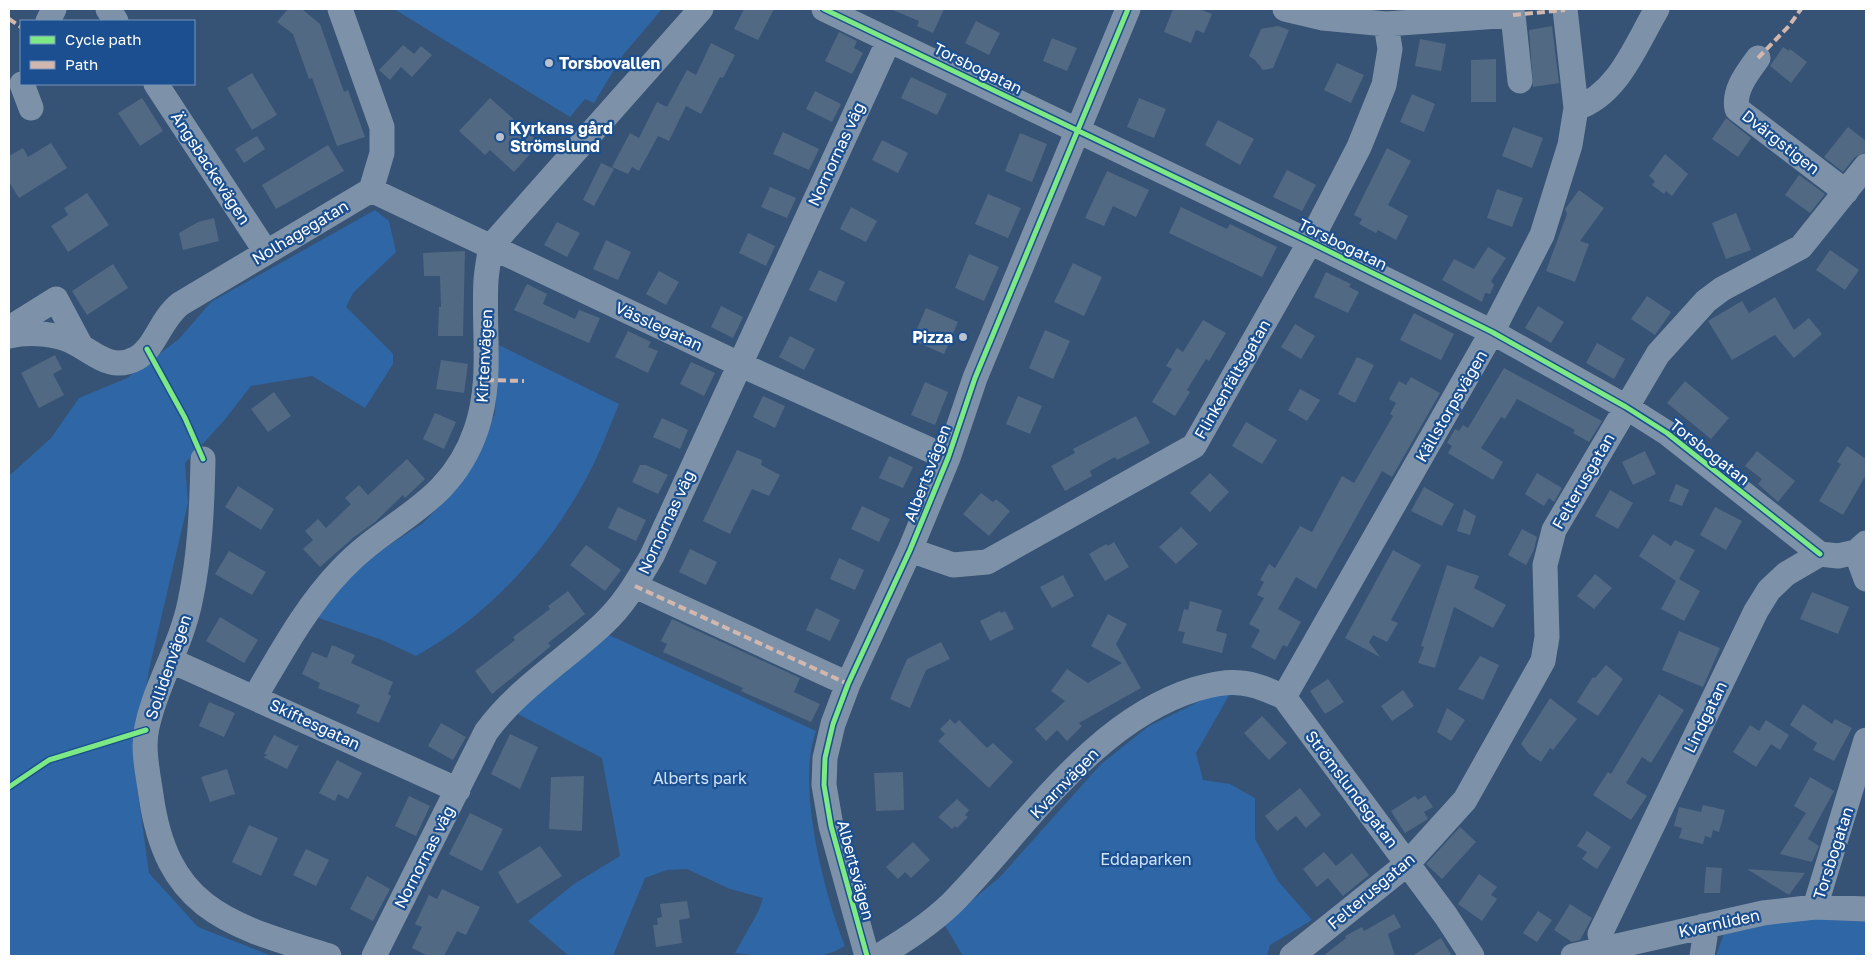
<svg xmlns="http://www.w3.org/2000/svg" width="1875" height="965" font-family="'Golos Text',sans-serif">
	<style>
		.green { fill: #2f66a5 }
		.building { fill: #526984 }
		.lines { fill: none; stroke-linecap: round; stroke-linejoin: round }
		.minor { stroke: #7d92a8; stroke-width: 25 }
		.quiet { stroke: #d1b7ad; stroke-width: 4; stroke-dasharray: 8 4; stroke-linecap: butt }
		.cycleway-casing { stroke: #1b4f8f; stroke-width: 8 }
		.cycleway { stroke: #7ce984; stroke-width: 5 }
		.poi-dot { fill: #b9c2ce; stroke: #1b4f8f; stroke-width: 2 }
		.labels { text-anchor: middle; dominant-baseline: central; stroke-width: 4.5; stroke-linejoin: round; paint-order: stroke }
		.poi-label { font-size: 16px; font-weight: bold; fill: #fff; stroke: #1b4f8f; text-anchor: start }
		.street-label { font-size: 16px; fill: #fff; stroke: #1b4f8f }
		.park-label { font-size: 16px; fill: #cfe3fa; stroke: #1b4f8f }
	</style>
	<rect width="100%" height="100%" fill="#365274"/>
	<path class="green" d="M394 9H662L623 55 594 103 585 99 570 117Z
		M375 210 389 221 396 252 353 293 346 307 393 354V364L365 408 312 376 251 386 222 423 185 463 188 503 149 670 134 764 149 873 198 927 272 956H9V476L51 438 79 398 127 378 179 339 211 302Z
		M499 345 619 404C609 428 600 453 587 477 548 550 489 616 416 656L382 640 316 617 343 582 374 555 423 523 455 490 480 451 495 413Z
		M607 634 816 731C796 784 824 894 845 946 815 965 769 956 735 953L758 912 763 898 730 889 687 869 667 870 645 878 613 956H569L528 921 574 884 620 856 602 758 514 712 566 672Z
		M1231 692 1196 753 1203 780 1230 784 1255 798V839L1278 881 1312 920 1270 945 1267 956H963L944 924 1000 877 1101 764 1149 726 1202 700Z
		M1851 916 1866 922V956H1716L1727 924Z"/>
	<path class="building" d="M288 9H302L320 24 344 92 348 90 365 137 337 146 312 78 309 79 293 34 277 22Z
		M744 9H774L758 40 734 29Z
		M890 9H944L933 33 917 26 919 21Z
		M1173 9H1199L1212 14 1204 33 1196 30 1191 43 1164 32Z
		M976 21 1000 33 989 55 965 43Z
		M1278 26 1289 30 1273 68 1263 70 1255 60 1249 56 1261 29Z
		M1552 26 1559 83 1533 87 1529 30Z
		M839 32 857 41 854 48 863 53 852 74 825 61Z
		M1052 38 1077 48 1067 71 1043 61Z
		M1420 39 1446 44 1441 71 1415 66Z
		M711 43 735 55 723 78 720 77 701 114 686 106 669 141 658 136 639 171 632 167 628 174 612 167 630 133 639 138 657 102 667 107 687 70 696 75Z
		M403 45 414 54 421 46 432 55 412 77 401 67 390 80 379 70Z
		M1783 47 1789 51 1790 49 1807 62 1791 83 1770 66Z
		M1496 59V102H1471V60Z
		M1337 63 1364 75 1351 103 1324 90Z
		M252 73 277 115 252 130 227 88Z
		M911 77 947 94 937 115 901 98Z
		M815 91 841 104 832 122 806 109Z
		M1412 94 1435 104 1424 132 1400 122Z
		M142 98 163 131 140 146 118 113Z
		M490 98 540 143 514 172 490 150 485 155 459 131Z
		M1139 98 1166 109 1154 138 1127 127Z
		M1726 118 1751 138 1738 157 1712 139Z
		M1218 120 1254 139 1240 165 1205 145Z
		M1513 127 1543 138 1532 168 1502 156Z
		M1848 127 1866 141V152L1855 157 1843 172 1824 157Z
		M783 132 819 149 809 170 773 154Z
		M1020 133 1047 144 1032 182 1005 171Z
		M257 136 265 149 244 163 235 149Z
		M882 140 908 153 898 173 872 160Z
		M51 143 67 168 19 198 9 182V156L23 148 28 157Z
		M328 145 344 171 276 209 262 185Z
		M1387 148 1411 161 1388 205 1408 216 1396 240 1378 230 1376 233 1359 224 1362 219 1354 215Z
		M1665 154 1688 174 1672 196 1666 191 1664 194 1652 185 1655 181 1649 176Z
		M601 163 614 169 594 206 583 200Z
		M1287 170 1316 185 1302 211 1273 197Z
		M1107 171 1149 190 1136 217 1113 206 1104 226 1085 218Z
		M1799 175 1825 194 1810 213 1785 195Z
		M770 187 796 198 787 218 761 207Z
		M1497 189 1523 198 1512 227 1487 218Z
		M1579 190 1604 208 1580 241 1589 244 1575 282 1546 271 1567 214 1565 209Z
		M87 193 109 225 68 252 51 226 68 215 64 208Z
		M988 194 1021 208 1008 238 975 224Z
		M851 207 877 221 866 242 840 229Z
		M1181 207 1227 229 1230 224 1277 247 1262 277 1169 233Z
		M1736 213 1751 250 1726 259 1712 223Z
		M214 218 219 241 183 250 179 233 198 222Z
		M557 222 580 233 567 257 544 245Z
		M748 233 775 246 766 266 739 253Z
		M606 240 631 252 618 280 593 269Z
		M1488 247 1506 258 1491 281 1494 285 1490 294 1485 293 1482 302 1442 280 1454 259 1474 269Z
		M1830 250 1859 270 1845 290 1816 270Z
		M465 251 463 336H438L439 307H441L440 276H424L423 253Z
		M969 254 999 267 984 301 955 288Z
		M1073 263 1102 277 1084 316 1054 302Z
		M113 264 128 288 87 315 72 291Z
		M819 270 845 282 836 302 809 290Z
		M659 271 679 282 666 305 646 294Z
		M1326 272 1351 284 1349 287 1359 292 1348 313 1314 297Z
		M527 284 547 294 543 304 575 319 579 310 600 318 589 343 514 310Z
		M1647 296 1671 312 1655 335 1631 319Z
		M1775 297 1794 330 1809 318 1822 334 1794 358 1775 335 1732 360 1708 321 1742 301 1749 313Z
		M721 306 743 317 733 338 711 327Z
		M1538 306 1564 322 1551 343 1525 328Z
		M926 308 958 322 944 354 912 340Z
		M1414 313 1454 334 1441 360 1400 340Z
		M1203 320 1226 333 1209 361 1206 359 1187 390 1190 392 1175 416 1152 402 1172 369 1166 366 1177 348 1183 352Z
		M1295 324 1315 336 1301 359 1281 347Z
		M1045 330 1070 341 1053 379 1029 368Z
		M628 331 651 342 648 347 658 351 648 373 615 357Z
		M790 336 815 349 804 370 779 357Z
		M1597 343 1625 359 1614 379 1586 363Z
		M55 355 62 369 53 374 64 395 39 408 21 373Z
		M1357 357 1374 365 1355 403 1338 394Z
		M441 360 468 364 464 393 436 389Z
		M691 362 715 373 704 396 680 384Z
		M1504 368 1602 421 1589 442 1573 433 1575 430 1517 399 1505 419 1501 417 1481 448 1503 462 1493 480 1448 453 1452 446 1447 443 1455 429 1459 431 1463 425 1468 428Z
		M1411 377 1440 393 1392 477 1382 471 1316 589 1296 577 1278 609 1301 622 1287 647 1283 645 1275 660 1251 647 1260 630 1249 624 1264 598 1257 595 1264 582 1260 580 1269 564 1275 568 1300 526 1312 532 1342 476 1354 483 1393 416 1390 414 1396 403 1389 399 1399 381 1406 385Z
		M1685 381 1729 418 1711 439 1667 403Z
		M925 382 948 392 935 425 911 415Z
		M1300 389 1320 400 1307 421 1288 410Z
		M274 392 291 416 268 432 251 409Z
		M763 396 785 406 775 428 753 417Z
		M1018 396 1042 406 1030 434 1006 424Z
		M435 413 456 422 444 449 423 439Z
		M1136 416 1150 443 1117 460 1115 457 1090 471 1092 476 1065 491 1051 466 1075 453 1073 449Z
		M662 418 688 430 680 449 653 437Z
		M1246 422 1277 440 1262 464 1232 446Z
		M1847 446 1866 459V475L1843 515 1819 501 1841 464 1837 462Z
		M737 450 762 460 761 465 780 475 769 496 752 489 730 534 703 521Z
		M1645 451 1656 474 1633 485 1622 462Z
		M1757 451 1795 481 1778 502 1758 484 1762 479 1745 466Z
		M889 456 913 467 903 488 879 478Z
		M407 459 425 479 405 498 403 495 375 522 354 537 320 567 303 549 313 540 305 531 318 519 326 528 351 504 345 498 359 485 368 495Z
		M640 465H646L668 475 658 494 632 482Z
		M1210 473 1229 492 1210 512 1190 493Z
		M1537 473 1562 488 1554 502 1549 498 1544 506 1525 494Z
		M1676 484 1689 490 1682 506 1669 501Z
		M238 486 274 509 261 530 225 507Z
		M1424 487 1454 504 1442 526 1411 511Z
		M1610 490 1633 503 1618 529 1595 516Z
		M981 493 993 502 996 499 1010 511 989 536 963 514Z
		M862 506 890 519 879 542 851 529Z
		M618 507 646 520 636 541 608 528Z
		M1715 507 1742 521 1726 550 1700 535Z
		M1464 509 1476 516 1470 535 1457 531Z
		M1181 527 1198 544 1176 564 1159 547Z
		M1522 529 1537 537 1534 550 1526 565 1508 555Z
		M1653 534 1671 546 1675 540 1695 550 1679 579 1700 591 1684 621 1661 609 1676 581 1639 556Z
		M1114 542 1129 567 1105 581 1089 554 1106 544 1108 546Z
		M586 545 621 570 605 591 570 565Z
		M690 549 717 562 706 585 679 572Z
		M1393 550 1421 565 1391 620 1398 623 1387 642 1373 635 1369 642 1380 657 1345 638Z
		M229 551 266 572 252 595 215 574Z
		M839 558 864 570 855 590 830 579Z
		M1447 565 1479 576 1474 588 1506 605 1493 628 1454 607 1435 668 1418 663 1424 647 1421 646Z
		M1595 574 1612 588 1594 609 1577 596Z
		M1063 575 1074 596 1052 608 1040 587Z
		M568 591 585 614 548 643 551 646 492 694 475 671 515 640 513 637 550 609 548 606Z
		M1812 592 1849 607 1838 634 1800 619Z
		M1190 601 1222 610 1216 631 1227 634 1222 653 1182 643 1185 632 1178 631 1184 609 1188 610Z
		M816 608 840 620 830 641 806 630Z
		M1000 611 1001 613 1005 611 1014 629 990 641 980 621Z
		M1108 614 1127 624 1116 644 1141 688 1079 723 1082 726 1067 741 1057 730 1046 741 1035 729 1065 701 1051 691 1067 669 1088 683 1122 663 1091 646Z
		M220 617 258 640 244 663 206 641Z
		M672 619 800 678 794 692 820 704 811 722 741 691 743 688 663 652 667 644 661 641Z
		M1679 631 1720 648 1703 687 1662 670Z
		M941 642 950 659 926 670 910 708 890 699 907 659Z
		M332 645 355 655 351 663 393 682 388 694 391 696 379 723 356 713 360 705 318 688 320 683 302 674 312 652 327 658Z
		M1480 656 1499 665 1483 700 1458 689Z
		M1606 665 1623 679 1598 716 1577 702 1593 677 1595 678Z
		M1328 679 1344 702 1325 714 1310 691Z
		M1403 690 1414 706 1392 721 1381 706Z
		M1659 694 1684 710 1651 763 1642 757 1626 783 1647 796 1631 820 1593 795 1608 772 1611 774Z
		M1550 698 1577 719 1553 750 1550 748 1541 762 1529 754 1521 744Z
		M209 702 235 713 224 737 199 726Z
		M1803 704 1832 724 1835 719 1852 728 1834 761 1813 750 1817 743 1790 725Z
		M1447 708 1465 720 1451 741 1437 732Z
		M1262 716 1287 743 1269 760 1244 733Z
		M950 719 955 724 959 720 987 748 993 743 1013 762 989 788 938 741 945 734 940 729Z
		M1766 720 1789 735 1780 750 1771 744 1756 767 1733 752 1750 725 1759 731Z
		M441 723 466 737 453 760 428 746Z
		M510 734 538 747 520 789 491 774Z
		M274 735 296 746 299 745 287 769 263 757 268 755 264 754Z
		M337 760 362 773 348 799 338 794 335 801 319 793Z
		M227 769 235 794 210 802 201 777Z
		M903 772 904 810 876 811 874 773Z
		M584 776 582 831 549 829 551 777Z
		M1810 777 1834 791 1808 839 1819 846 1812 862 1780 854 1806 813 1794 806Z
		M1300 788 1321 815 1306 828 1296 816 1277 831 1265 816Z
		M1425 795 1433 807 1424 812 1428 819 1405 833 1391 811 1415 796 1418 800Z
		M409 796 430 806 416 836 395 826Z
		M957 799 969 810 965 815 968 817 957 828 955 826 952 829 938 817Z
		M1703 805 1725 810 1719 832 1713 830 1711 838 1705 836 1703 844 1679 838 1682 828 1674 826 1679 807 1701 812Z
		M470 813 503 829 482 871 449 854Z
		M249 825 278 838 261 876 232 862Z
		M1460 827 1476 842 1442 879 1426 864Z
		M1587 831 1611 847 1597 869 1582 859 1587 852 1577 846Z
		M913 842 930 860 911 878 905 872 898 879 886 867Z
		M540 846 562 876 517 904 498 872Z
		M306 849 329 860 316 886 293 875Z
		M1324 852 1336 866 1352 853 1369 875 1343 896 1328 878 1317 887 1303 869Z
		M1706 867 1722 868 1720 893H1704Z
		M1747 869 1805 873 1789 895Z
		M1479 874 1497 887 1491 895 1497 899 1482 921 1458 904Z
		M367 876 390 889 373 921 350 909Z
		M442 889 480 907 466 935 457 931 444 956H428L412 948 422 927 415 924 429 895 437 899Z
		M687 901 690 918 679 920 682 943 656 947 653 925H658L657 918 662 917 660 904Z
		M1570 904 1592 918 1580 940 1572 942 1554 930Z
		M1538 911 1552 920 1537 942 1523 933Z
		M1394 914 1401 927 1388 934 1395 956H1323L1346 938 1345 936 1362 927 1364 931Z
		M1441 938 1452 956H1412Z"/>
	<g class="lines">
		<path class="minor" d="M108 9 116 21
			M824 9 1310 242 1492 332 1626 407 1667 433 1820 554
			M1285 9 1323 18 1386 24 1513 15 1520 81
			M48 21 54 9
			M1758 58C1748 72 1733 90 1737 109L1846 192
			M22 84 31 108
			M156 84 266 252
			M1576 108C1618 95 1636 44 1657 9
			M371 190 739 364 948 458
			M9 336C27 332 49 333 66 339 91 348 108 374 137 358 155 348 160 320 180 304L371 190 382 153V127L340 9
			M10 336 16 324 56 299 81 346
			M203 459C202 508 200 555 190 602 181 646 156 684 147 727 142 748 148 774 151 795 167 911 230 925 329 956
			M910 550 953 565 987 562 1194 446 1310 242 1359 147 1384 85 1390 49 1386 24
			M1856 552 1866 579
			M635 586 848 684
			M172 661 458 790
			M255 697C281 653 306 606 342 569 390 518 450 506 476 430 493 381 483 331 486 280 487 269 489 257 491 246L701 9
			M1284 697 1492 332 1542 235 1570 145 1576 108 1565 9
			M1284 697 1446 916 1472 956
			M1815 907 1866 740
			M1603 948 1600 934 1756 611 1769 590 1786 574 1820 554 1838 556 1856 552 1866 543
			M374 956 486 732C517 689 565 660 603 624 624 605 638 580 652 556L889 40
			M867 956 831 826 824 785 825 758 833 724 848 684 910 550 948 458 975 378 1128 9
			M879 956C905 940 929 925 952 903 1025 829 1092 721 1196 689 1211 685 1226 681 1241 683 1256 684 1270 691 1284 697
			M1292 956 1407 864 1465 800 1543 661 1547 637 1545 565 1554 530 1658 354 1706 301 1722 289 1801 247 1866 166
			M1573 956 1763 913 1815 907 1866 909
			M1702 956 1705 937 1703 926"/>
		<path class="quiet" d="M1513 15 1565 10
			M9 19 21 27
			M1758 58 1789 26 1801 9
			M486 380 524 381
			M635 586 848 684"/>
		<defs>
			<path id="cycleway" d="M824 9 1310 242 1492 332 1626 407 1667 433 1820 554
				M147 349 185 418 203 459
				M9 787 49 760 146 730
				M867 956 831 826 824 785 825 758 833 724 848 684 910 550 948 458 975 378 1128 9"/>
		</defs>
		<use href="#cycleway" class="cycleway-casing"/>
		<use href="#cycleway" class="cycleway"/>
	</g>
	<g class="poi-dot">
		<circle cx="549" cy="63" r="5"/>
		<circle cx="500" cy="137" r="5"/>
		<circle cx="963" cy="337" r="5"/>
	</g>
	<g class="labels">
		<g class="poi-label">
			<text x="559" y="63">Torsbovallen</text>
			<text x="510" y="128">Kyrkans gård<tspan x="510" dy="18">Strömslund</tspan></text>
			<text x="953" y="337" text-anchor="end">Pizza</text>
		</g>
		<g class="street-label">
			<text transform="translate(978 68) rotate(26)">Torsbogatan</text>
			<text transform="translate(1781 142) rotate(38)">Dvärgstigen</text>
			<text transform="translate(836 154) rotate(-65)">Nornornas väg</text>
			<text transform="translate(211 168) rotate(57)">Ängsbackevägen</text>
			<text transform="translate(300 232) rotate(-31)">Nolhagegatan</text>
			<text transform="translate(1343 244) rotate(26)">Torsbogatan</text>
			<text transform="translate(659 326) rotate(25)">Vässlegatan</text>
			<text transform="translate(484 356) rotate(-87)">Kirtenvägen</text>
			<text transform="translate(1232 379) rotate(-60)">Flinkenfältsgatan</text>
			<text transform="translate(1451 406) rotate(-60)">Källstorpsvägen</text>
			<text transform="translate(1710 452) rotate(38)">Torsbogatan</text>
			<text transform="translate(927 473) rotate(-69)">Albertsvägen</text>
			<text transform="translate(1583 481) rotate(-60)">Felterusgatan</text>
			<text transform="translate(666 522) rotate(-65)">Nornornas väg</text>
			<text transform="translate(168 667) rotate(-71)">Sollidenvägen</text>
			<text transform="translate(1705 717) rotate(-64)">Lindgatan</text>
			<text transform="translate(315 724) rotate(25)">Skiftesgatan</text>
			<text transform="translate(1064 783) rotate(-46)">Kvarnvägen</text>
			<text transform="translate(1352 789) rotate(53)">Strömslundsgatan</text>
			<text transform="translate(1833 853) rotate(-72)">Torsbogatan</text>
			<text transform="translate(424 857) rotate(-63)">Nornornas väg</text>
			<text transform="translate(856 870) rotate(75)">Albertsvägen</text>
			<text transform="translate(1371 891) rotate(-40)">Felterusgatan</text>
			<text transform="translate(1719 923) rotate(-12)">Kvarnliden</text>
		</g>
		<g class="park-label">
			<text x="700" y="778">Alberts park</text>
			<text x="1146" y="859">Eddaparken</text>
		</g>
	</g>
	<rect width="1875" height="965" fill="none" stroke="#ffffff" stroke-width="20"/>
	<rect x="20" y="20" width="175" height="65" fill="#1b4f8f" stroke="#7695bc"/>
	<rect x="30" y="36" width="25" height="8" fill="#7ce984" stroke="#7695bc"/>
	<text x="65" y="45" font-size="15" fill="#ffffff">Cycle path</text>
	<rect x="30" y="61" width="25" height="8" fill="#d1b7ad" stroke="#7695bc"/>
	<text x="65" y="70" font-size="15" fill="#ffffff">Path</text>
</svg>
